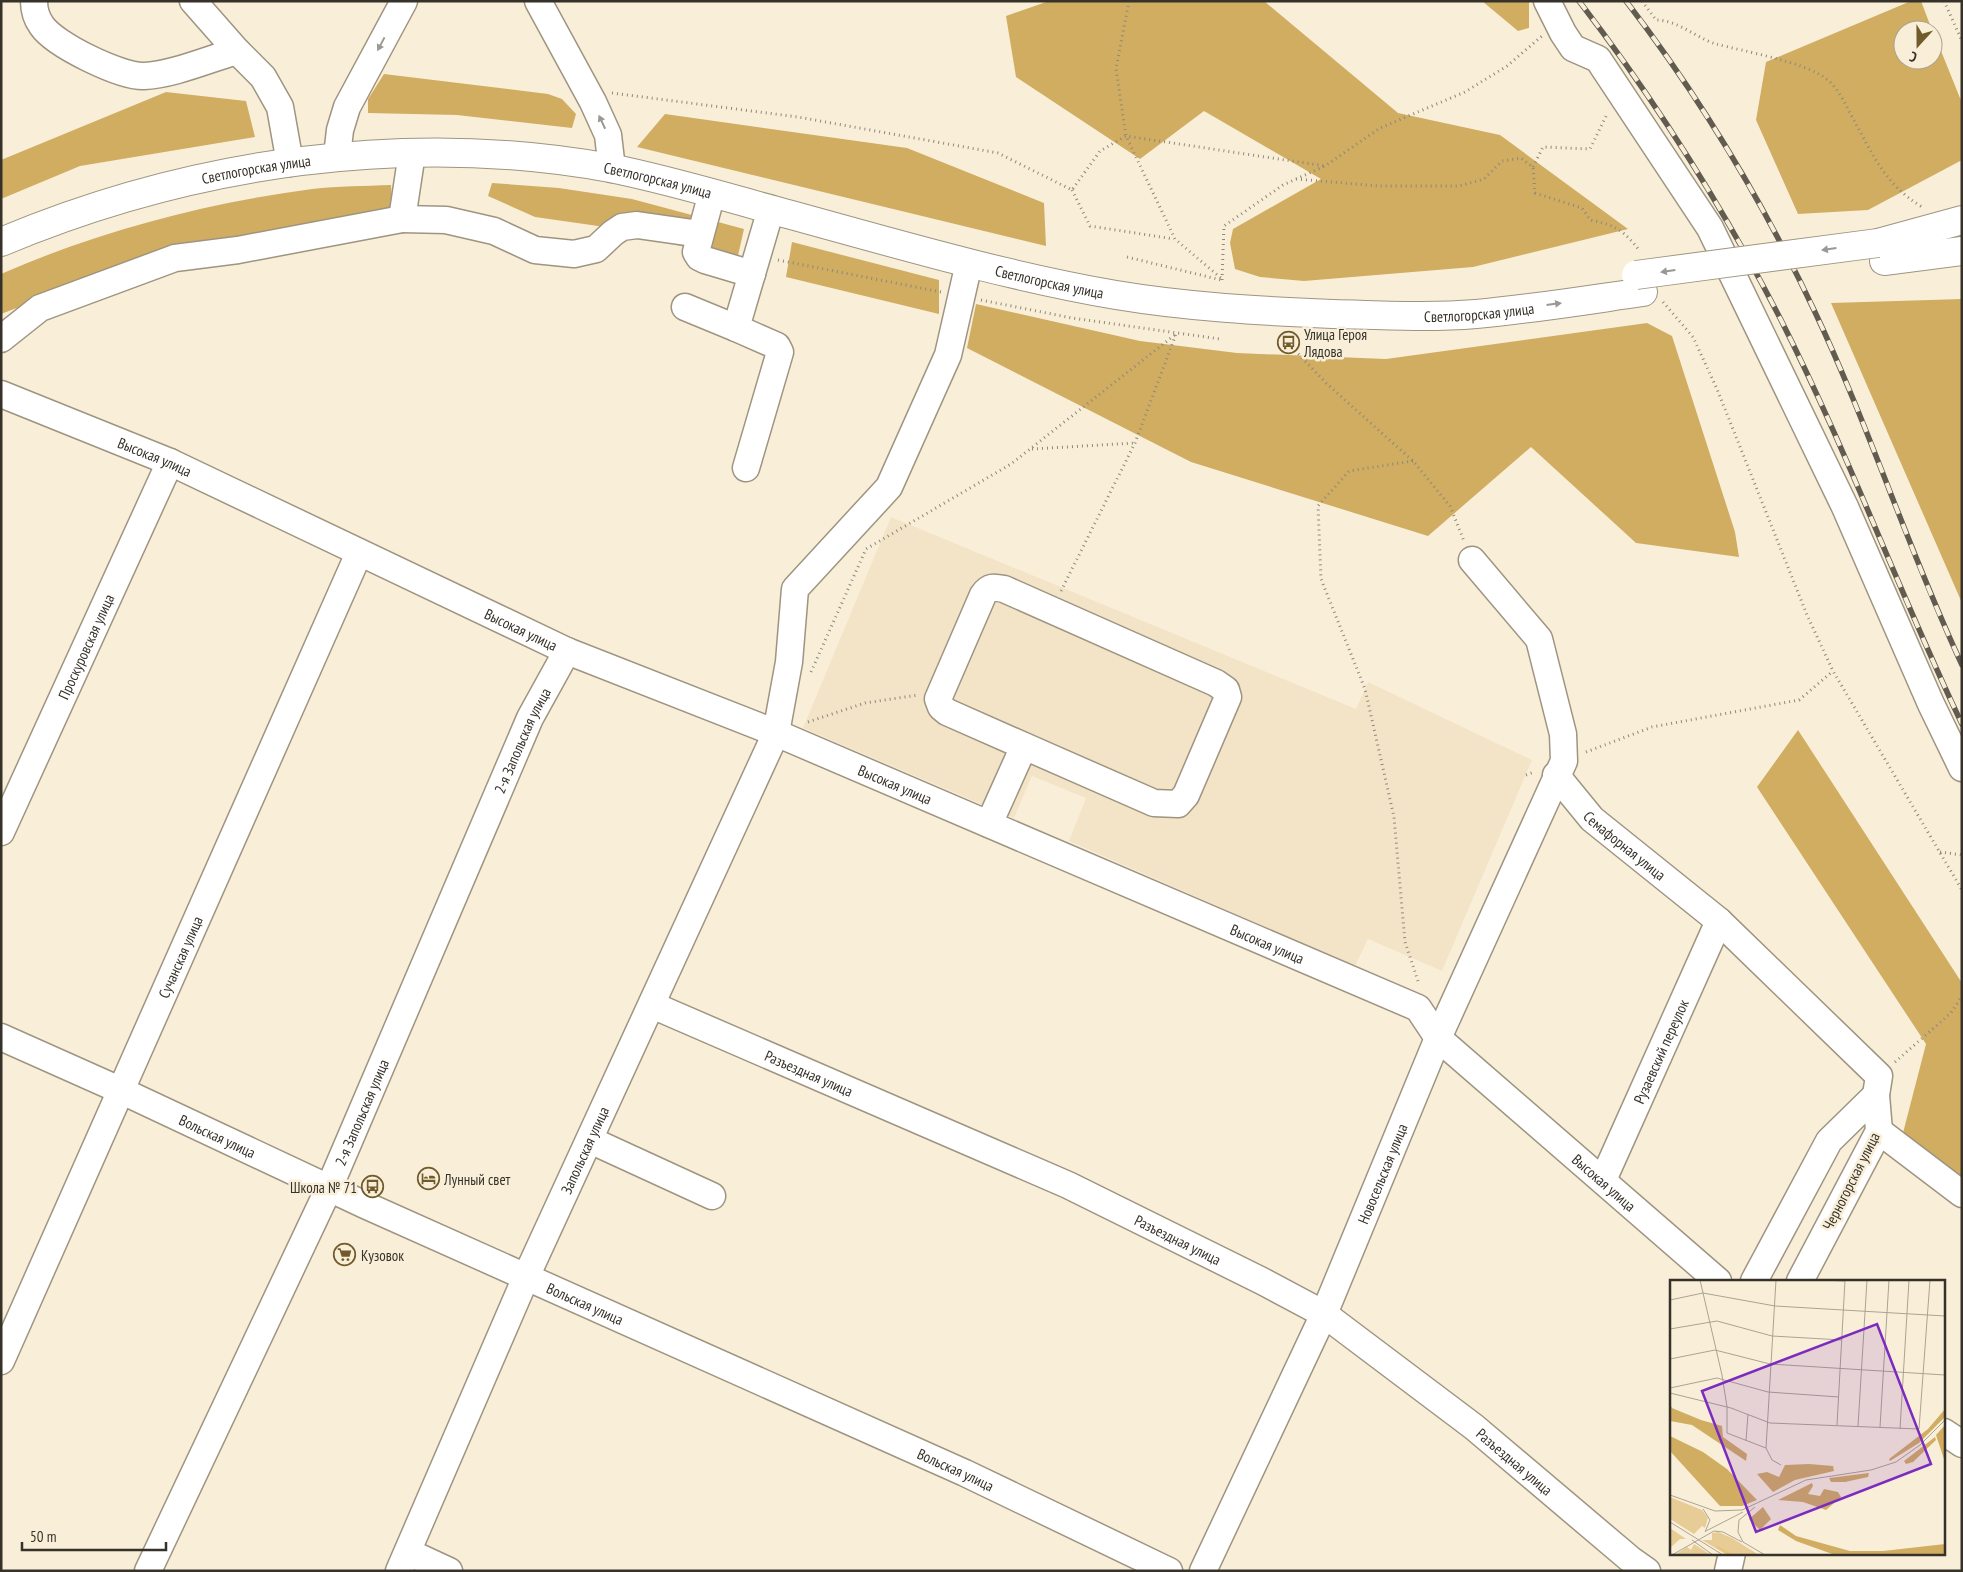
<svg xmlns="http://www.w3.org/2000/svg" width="1963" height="1572" font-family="'PT Sans Narrow',sans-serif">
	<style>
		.built { fill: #f3e4c8 }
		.forest { fill: #d1ad62 }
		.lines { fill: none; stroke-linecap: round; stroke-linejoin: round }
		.minor-casing { stroke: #9e9480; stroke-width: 29 }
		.major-casing { stroke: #9e9480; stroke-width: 30 }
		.path { stroke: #8f887a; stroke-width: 3; stroke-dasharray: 1 4; stroke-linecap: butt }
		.minor { stroke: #fff; stroke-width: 26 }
		.major { stroke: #fff; stroke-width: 28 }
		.rail-casing { stroke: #615b50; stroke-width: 5.5 }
		.rail { stroke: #f9efd9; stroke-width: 4; stroke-dasharray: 11; stroke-linecap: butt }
		.major-bridge-casing { stroke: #9e9480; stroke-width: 30; stroke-linecap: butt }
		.major-bridge { stroke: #fff; stroke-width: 28 }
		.oneway { fill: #9a9894 }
		.labels { text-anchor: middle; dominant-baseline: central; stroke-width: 5; stroke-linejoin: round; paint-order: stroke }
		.street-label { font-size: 15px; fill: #36322a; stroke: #f9efd9 }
		.poi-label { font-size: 15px; fill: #36322a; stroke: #f9efd9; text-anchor: start }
		.inset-river { fill: none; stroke: #e9c57a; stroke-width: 2.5 }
		.inset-road { fill: none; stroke: #aba393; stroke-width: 1 }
		.view { fill: #7b2cbf; fill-opacity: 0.15; stroke: #7b2cbf; stroke-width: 2.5 }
		.inset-edge { fill: none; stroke: #36322a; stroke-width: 2.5 }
	</style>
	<rect width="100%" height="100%" fill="#f9efd9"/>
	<path class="built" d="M891 517 1356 709 1368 682 1532 760 1442 971 1368 939 1355 966 1069 841 1086 798 1032 776 1014 818 803 728Z"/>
	<path class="forest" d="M1049 1H1264L1398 113 1500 135 1628 229 1473 267 1304 281 1260 277 1235 269 1230 243 1233 229 1321 179 1204 111 1140 159 1016 77 1006 16Z
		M1482 1H1529V28L1518 31Z
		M1911 1H1921L1932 30H1903V60H1933V31L1962 103V160L1868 210 1798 214 1756 120 1766 62Z
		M384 74 548 94 562 99 576 114 572 128 457 115 368 113V99Z
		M166 92 246 101 255 137 80 166 1 199V160Z
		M665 114 907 148 1044 203 1046 246 637 147Z
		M492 183 559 188 632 199 744 229 737 260 605 227 535 217 488 196Z
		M391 185 393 215 100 276 1 314V274C99 231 206 203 312 189 338 186 365 186 391 185Z
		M792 242 939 280V314L786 277Z
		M1962 299V603L1831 303Z
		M976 304 1140 341 1237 353 1386 359 1647 323 1672 336 1735 532 1739 557 1636 543 1531 447 1428 536 1191 462 967 348Z
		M1798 730 1962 983V1203L1897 1156 1926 1044 1757 787Z"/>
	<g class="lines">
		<defs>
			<g id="minor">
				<path d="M34 1C34 11 36 18 42 26 55 45 121 77 144 76 172 75 209 59 237 51L263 77 280 107 290 163"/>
				<path d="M193 1 237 51"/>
				<path d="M538 1 593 102 608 135 612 169"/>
				<path d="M1547 1 1563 33 1573 48 1598 59 1710 228 1845 507 1931 704 1962 768"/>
				<path d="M337 156 340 130 347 107 404 1"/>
				<path d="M712 193 696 252 699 257 705 260 752 274"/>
				<path d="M402 219 446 220 494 231 535 250 574 254 596 249 613 233 622 227 637 225 700 234"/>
				<path d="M685 307 736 328"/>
				<path d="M1 339 40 308 175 258 238 250 402 219 412 153"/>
				<path id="s1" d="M1 394 170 462 567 651 776 733 1418 1008 1438 1038 1718 1281"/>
				<path d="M746 468 780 352 777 346 736 328 771 209"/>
				<path id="s2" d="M1556 775 1592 819 1719 921 1879 1076 1876 1095 1879 1131 1800 1281"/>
				<path d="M989 824 1024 746 1154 803 1178 804 1186 795 1228 697 1226 690 1216 683 1004 589C994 587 989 586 983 595L938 699 941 707 947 712 1024 746"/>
				<path id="s3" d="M1 832 170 462"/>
				<path id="s4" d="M652 1005 1068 1185 1262 1281 1324 1314 1474 1427 1630 1559 1647 1571"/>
				<path id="s5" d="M1 1037 122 1091 365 1205 965 1473 1169 1571"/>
				<path d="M1879 1131 1962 1194"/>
				<path d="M590 1140 712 1196"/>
				<path id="s6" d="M1603 1180 1719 921"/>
				<path d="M1754 1281 1829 1141 1876 1095"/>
				<path id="s7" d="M1 1361 359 553"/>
				<path d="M1944 1432 1962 1444"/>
				<path d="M408 1552 449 1571"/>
				<path id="s8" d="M148 1571 329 1188 530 718 567 651"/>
				<path id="s9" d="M399 1571 526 1277 776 733 789 662 795 589 889 487 948 355 969 263"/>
				<path id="s10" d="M1203 1571 1324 1314 1438 1038 1564 761 1563 734 1539 639 1472 560"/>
				<path d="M1728 1571 1732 1553"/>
			</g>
			<g id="major">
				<path id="s11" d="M1 242C191 162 407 131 610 168 665 179 719 195 773 210 887 241 1000 275 1116 295 1188 307 1261 311 1333 314 1381 315 1428 318 1476 314 1532 309 1587 300 1643 292"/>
				<path d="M1878 243 1962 220"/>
				<path d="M1884 261 1962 251"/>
			</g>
		</defs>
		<use href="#minor" class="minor-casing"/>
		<use href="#major" class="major-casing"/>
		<path class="path" d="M1129 1 1116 69 1126 136 1175 239 1222 279
			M1642 1 1656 20C1678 20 1696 38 1716 44 1743 51 1804 62 1825 78 1838 87 1844 102 1851 115 1873 154 1883 183 1922 207
			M1944 1 1962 41
			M612 93 798 117 998 153 1072 190 1100 151 1126 136 1325 166
			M1533 167 1543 147 1590 149 1607 114
			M1296 179 1379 186H1459L1484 179 1502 161 1521 158 1533 167 1535 193 1582 208 1590 220C1616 225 1624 231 1640 251
			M1072 190 1090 226 1174 239
			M1127 257 1221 280
			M778 260 941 292
			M1222 280 1224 226 1283 185 1325 166 1380 128 1465 92 1507 66 1542 36
			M981 300 1072 318 1220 339
			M1663 302 1693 337 1717 389 1807 615 1833 671 1962 890
			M1288 343 1326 383 1413 461 1450 506 1464 541
			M1032 449 1135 443
			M1413 461 1349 471 1318 506 1321 579 1365 689 1394 817 1405 942 1419 984
			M1061 591 1135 443 1176 334
			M811 672 866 549 1011 464 1176 334
			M808 722 865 703 918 695
			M1586 752 1652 727 1799 700 1833 671
			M1526 775 1534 772
			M1940 852 1962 855
			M1895 1062 1951 1013 1962 996"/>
		<use href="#minor" class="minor"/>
		<use href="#major" class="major"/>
		<defs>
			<path id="rail" d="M1579 1C1655 100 1723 207 1780 318 1847 450 1898 590 1962 724
				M1626 1C1699 96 1763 202 1814 310 1869 426 1908 549 1962 665"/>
		</defs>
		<use href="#rail" class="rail-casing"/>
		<use href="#rail" class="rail"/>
		<defs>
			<path id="major-bridge" d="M1636 275 1878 243"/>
		</defs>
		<use href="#major-bridge" class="major-bridge-casing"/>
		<use href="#major-bridge" class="major-bridge"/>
	</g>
	<defs><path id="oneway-solid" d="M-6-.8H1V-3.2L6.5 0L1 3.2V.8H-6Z" transform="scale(1.25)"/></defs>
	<g class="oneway">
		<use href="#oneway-solid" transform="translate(381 44) rotate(118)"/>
		<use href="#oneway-solid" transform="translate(602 122) rotate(-115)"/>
		<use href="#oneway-solid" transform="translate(1829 249) rotate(172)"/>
		<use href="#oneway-solid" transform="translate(1668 271) rotate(172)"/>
		<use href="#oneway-solid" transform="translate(1554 304) rotate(-7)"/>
	</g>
	<defs>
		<symbol id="bus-ring" viewBox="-11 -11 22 22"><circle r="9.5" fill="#f9efd9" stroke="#715b2b" stroke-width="1.5"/><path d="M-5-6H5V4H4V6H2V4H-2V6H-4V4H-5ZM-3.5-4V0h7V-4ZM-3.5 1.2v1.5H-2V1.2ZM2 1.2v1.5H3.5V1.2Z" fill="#715b2b"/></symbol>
		<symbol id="hotel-ring" viewBox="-11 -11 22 22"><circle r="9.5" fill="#f9efd9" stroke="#715b2b" stroke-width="1.5"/><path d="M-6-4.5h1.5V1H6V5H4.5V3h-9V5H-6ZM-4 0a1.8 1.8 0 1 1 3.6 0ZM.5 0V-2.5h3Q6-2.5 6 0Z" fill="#715b2b"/></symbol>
		<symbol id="supermarket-ring" viewBox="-11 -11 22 22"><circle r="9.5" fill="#f9efd9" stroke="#715b2b" stroke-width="1.5"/><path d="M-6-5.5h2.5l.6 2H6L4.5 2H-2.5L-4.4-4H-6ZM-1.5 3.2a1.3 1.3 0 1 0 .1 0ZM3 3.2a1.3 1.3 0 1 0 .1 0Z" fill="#715b2b"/></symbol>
	</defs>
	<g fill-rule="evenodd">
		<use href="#bus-ring" x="1276" y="330" width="25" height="25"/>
		<use href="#hotel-ring" x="416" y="1166" width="25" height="25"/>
		<use href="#bus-ring" x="360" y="1174" width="25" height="25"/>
		<use href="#supermarket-ring" x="332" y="1242" width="25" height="25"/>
	</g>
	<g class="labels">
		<g class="street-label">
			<text stroke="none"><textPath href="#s11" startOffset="266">Светлогорская улица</textPath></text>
			<text stroke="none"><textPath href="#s11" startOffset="671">Светлогорская улица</textPath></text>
			<text stroke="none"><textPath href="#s11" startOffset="1076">Светлогорская улица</textPath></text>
			<text stroke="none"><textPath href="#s11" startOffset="1508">Светлогорская улица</textPath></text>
			<text stroke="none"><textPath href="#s1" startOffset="166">Высокая улица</textPath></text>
			<text stroke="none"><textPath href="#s1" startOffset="571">Высокая улица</textPath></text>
			<text stroke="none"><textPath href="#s3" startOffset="204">Проскуровская улица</textPath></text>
			<text stroke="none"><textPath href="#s8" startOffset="911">2-я Запольская улица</textPath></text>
			<text stroke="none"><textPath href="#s1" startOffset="976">Высокая улица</textPath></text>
			<text stroke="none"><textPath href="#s2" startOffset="99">Семафорная улица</textPath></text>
			<text stroke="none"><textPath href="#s1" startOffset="1381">Высокая улица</textPath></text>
			<text stroke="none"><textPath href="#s7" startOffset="442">Сучанская улица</textPath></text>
			<text stroke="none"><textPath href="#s6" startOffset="141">Рузаевский переулок</textPath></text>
			<text stroke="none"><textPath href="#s4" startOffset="171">Разъездная улица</textPath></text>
			<text stroke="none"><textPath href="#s8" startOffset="506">2-я Запольская улица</textPath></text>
			<text stroke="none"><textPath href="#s5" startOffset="238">Вольская улица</textPath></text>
			<text stroke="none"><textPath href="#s9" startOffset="460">Запольская улица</textPath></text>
			<text stroke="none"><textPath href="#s10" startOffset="436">Новосельская улица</textPath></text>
			<text transform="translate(1851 1181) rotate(-63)">Черногорская улица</text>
			<text stroke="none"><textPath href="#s1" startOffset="1801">Высокая улица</textPath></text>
			<text stroke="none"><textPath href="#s4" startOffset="576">Разъездная улица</textPath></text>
			<text stroke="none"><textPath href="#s5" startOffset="642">Вольская улица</textPath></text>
			<text stroke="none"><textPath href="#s4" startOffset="981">Разъездная улица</textPath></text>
			<text stroke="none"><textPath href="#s5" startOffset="1048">Вольская улица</textPath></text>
		</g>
		<g class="poi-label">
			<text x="1304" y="334">Улица Героя<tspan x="1304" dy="17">Лядова</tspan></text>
			<text x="444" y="1179">Лунный свет</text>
			<text x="357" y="1187" text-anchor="end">Школа № 71</text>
			<text x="361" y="1255">Кузовок</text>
		</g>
	</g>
	<g transform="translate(1670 1280)">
		<rect width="275" height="275" fill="#f9efd9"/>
		<path d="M0 217 32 230 38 238 35 248 32 246 24 254 0 239ZM0 248 16 259H10L0 268ZM48 252 62 258 89 275H57L32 260H42V253ZM24 264 41 275H5L17 267 21 270Z" fill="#e7cc96"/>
		<path d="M0 124 2 128 31 140 52 146 53 157 77 174 76 181 22 145 0 141ZM275 129V137L249 163 220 181 219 179 258 149ZM275 145V182L266 155ZM0 156 33 172 57 189 87 220 72 226H50L0 171ZM265 157 266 160 243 182 236 184 234 181ZM139 184 163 186 164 191 125 200 103 212 87 194 97 192 109 197 115 185ZM199 193 198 197 175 202H161L159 198ZM142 203 143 206 138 214 150 216 154 209 168 212 171 217 156 230 133 222 108 220ZM93 227 101 239 90 250 79 239ZM110 245 126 256 180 271H213L275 264V275H165L126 261 108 250Z" fill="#d1ad62"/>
		<path class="inset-river" d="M47 267 61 275"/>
		<path class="inset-road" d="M30 0 52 95 57 127V153L96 168 102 180 111 185M150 0 175 1M0 20 33 13 105 26 275 36M0 49 47 41 102 56 172 60M0 79 45 70 100 84 275 95M0 108 47 98 98 112 169 117M0 113 61 128 100 143 249 149 260 0M167 145 175 0M188 146 197 0M210 147 219 0M230 149 239 0M76 161 78 134M96 168 106 0M0 215 45 231 72 230 136 200 201 190 226 182 250 165 275 140M85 227 69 240 68 252 73 262 95 275M33 229 40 240 35 252M0 242 53 275M36 251 73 232M22 260 43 275M2 275 44 251 53 252 72 262"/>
		<path class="view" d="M207 44 261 184 86 252 32 111Z"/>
		<rect width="275" height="275" class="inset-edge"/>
	</g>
	<rect width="1963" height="1572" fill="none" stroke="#36322a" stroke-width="5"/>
	<g transform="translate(1918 45) rotate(201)"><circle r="24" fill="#f9efd9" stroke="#aba393"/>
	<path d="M0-4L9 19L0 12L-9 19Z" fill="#715b2b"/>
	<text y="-8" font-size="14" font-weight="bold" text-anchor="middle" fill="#36322a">С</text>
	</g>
	<path d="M22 1542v8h144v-8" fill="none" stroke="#36322a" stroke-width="2.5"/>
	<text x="30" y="1542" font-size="15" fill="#36322a" stroke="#f9efd9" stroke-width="4" paint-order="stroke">50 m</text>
</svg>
